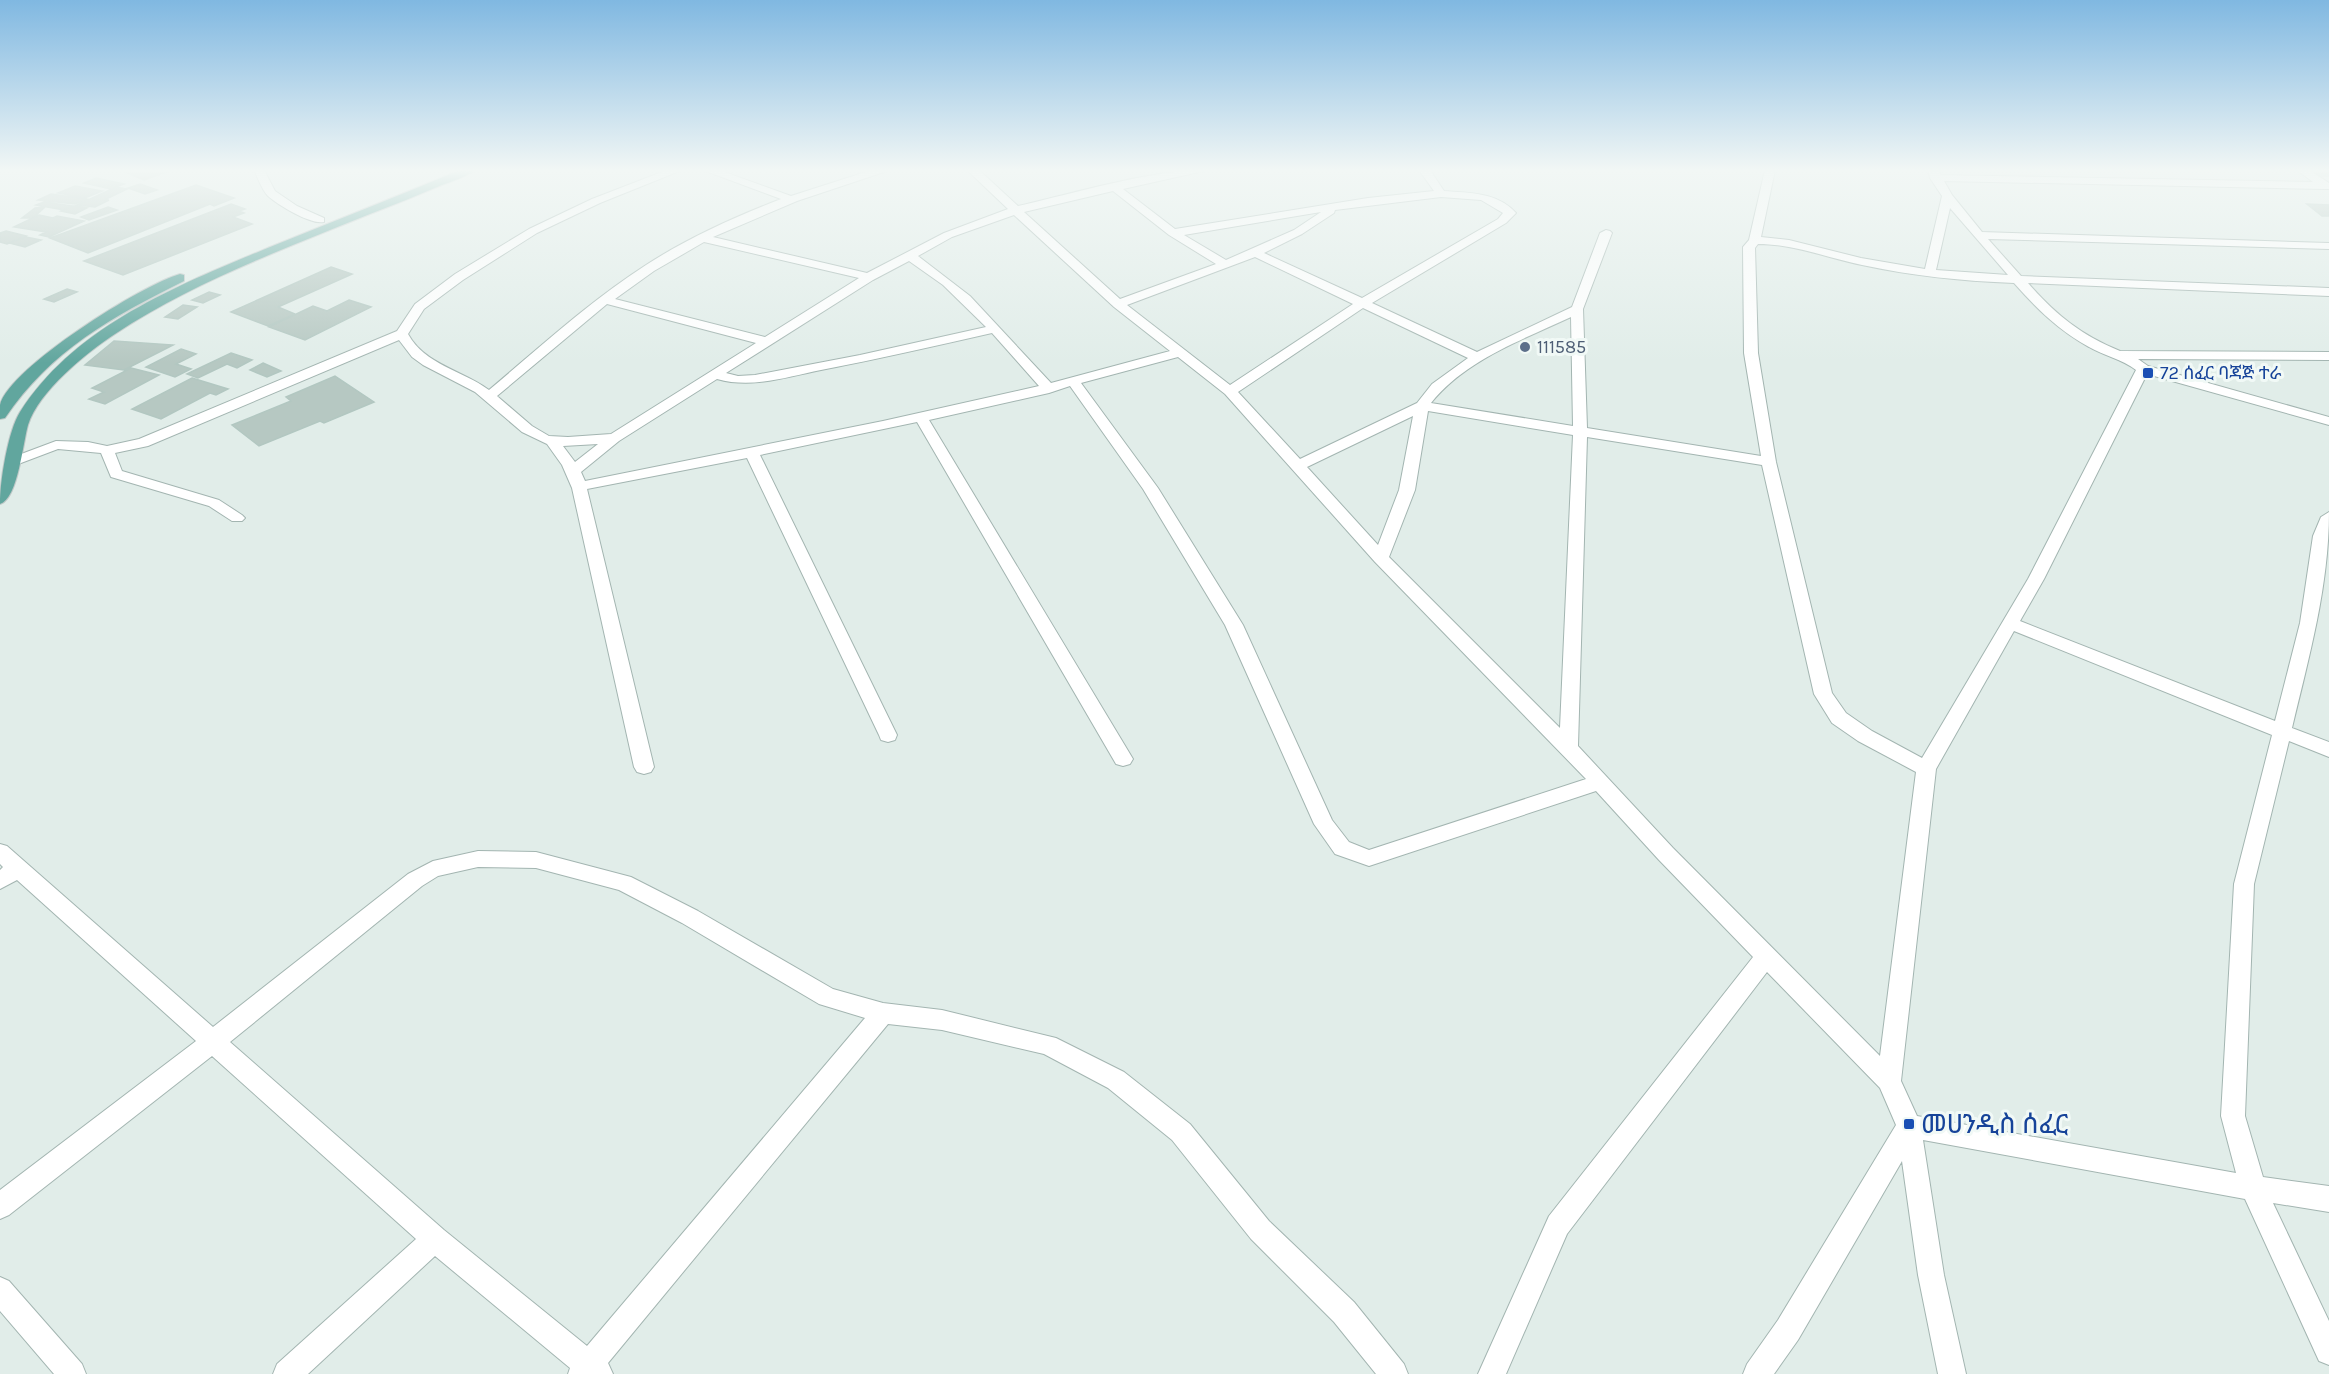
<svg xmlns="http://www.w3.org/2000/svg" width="2329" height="1374" font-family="Karla,'Noto Sans Ethiopic',sans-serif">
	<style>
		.building { fill: #b6c8c2; stroke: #b2c7c1; stroke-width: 1.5 }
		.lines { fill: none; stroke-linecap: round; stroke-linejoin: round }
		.minor-casing { stroke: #a3b5b1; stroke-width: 2 }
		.major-casing { stroke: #c0c9c8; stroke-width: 2 }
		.minor { fill: #fff; fill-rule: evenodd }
		.major { fill: #61a69e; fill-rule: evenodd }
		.service-dot { fill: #5c6f8a; stroke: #f1f9f6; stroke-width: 2 }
		.transit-dot { fill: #1a4fb4; stroke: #f1f9f6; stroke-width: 2 }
		.labels { text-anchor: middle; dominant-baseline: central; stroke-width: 6; stroke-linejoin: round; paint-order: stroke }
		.far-service-label { font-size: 18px; fill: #4e5e75; stroke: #f1f9f6; text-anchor: start }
		.far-transit-label { font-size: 18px; fill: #164399; stroke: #f1f9f6; text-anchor: start }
		.near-transit-label { font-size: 27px; fill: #164399; stroke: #f1f9f6; text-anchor: start }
	</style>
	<rect width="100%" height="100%" fill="#e1ede9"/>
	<path class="building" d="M120 170H172L144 180Z
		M2306 170H2329V176H2313Z
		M96 178 124 184 111 189 84 183Z
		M140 184 157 190 145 194 128 188Z
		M196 185 234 198 214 206 210 204 88 253 50 238Z
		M75 186 102 191 85 198 58 193Z
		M116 187 127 189 104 200H109L95 207 77 205Z
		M51 194 87 199 75 204 38 200Z
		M44 202 72 206 64 210 36 205Z
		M231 204 245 209 239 211 244 213 233 217 252 224 123 275 84 261Z
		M2307 204 2329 205V216H2322Z
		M74 206 87 208 75 214 61 211Z
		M45 207 33 218H22L35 208Z
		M108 207 117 210 89 220 81 217Z
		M39 215 53 218 57 216 84 221 49 237 40 235 46 232 14 227Z
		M6 231 26 236 7 244 0 242V233Z
		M26 237 41 240 25 247 9 243Z
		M331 267 352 274 278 307 295 314 268 326 231 312Z
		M67 289 77 292 54 302 44 299Z
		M209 292 220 295 203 303 192 300Z
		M349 300 371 307 305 340 269 327 313 306 327 311Z
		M183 305 197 307 178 319 165 317Z
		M114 341 173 345 124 370 85 365Z
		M181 349 196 354 176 364 191 369 175 377 146 367Z
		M231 353 252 360 237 368 227 364 198 378 187 374Z
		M263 363 281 371 267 377 250 370Z
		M131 368 159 375 105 404 89 399 104 392 92 388Z
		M335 376 374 402 324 423 320 421 259 446 232 425 291 401 286 397Z
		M192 378 228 389 216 395 210 393 161 419 132 409Z"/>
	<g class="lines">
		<defs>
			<path id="minor" d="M254 170H264L275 191 297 206 324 218V222C311 225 278 205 268 196 262 190 258 178 254 170Z
				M667 170H682L600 203 537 233 463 280 424 309 408 334C425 365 462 370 489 390 540 347 590 301 646 265 688 238 734 217 781 199L703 170H719L791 196 872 170H890L797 201 713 237 867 273 944 233 1008 209 967 170H979L1018 206C1076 193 1149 170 1208 170L1123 189 1175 229 1368 198 1434 191 1419 170H1430L1444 191C1470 193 1497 192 1516 213L1506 223 1372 303 1477 352 1572 307 1600 233 1606 230 1610 231 1612 233 1583 309 1587 428 1761 456 1744 353 1743 247 1749 240 1765 170H1775L1761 237 1789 240 1861 258 1925 269 1942 196 1930 178 1928 170H1938L1941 175 2313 182 2297 170H2309L2329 183V189H2325L1944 181 1952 195 1982 232 2329 243V249L1988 239 2021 276 2329 288V296L2028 283C2056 315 2081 335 2120 351L2329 352V360L2138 359 2148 366 2329 417V425L2147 374 2044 579 2020 621 2275 721 2300 623 2313 536 2321 517 2329 512C2329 586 2309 657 2292 728L2329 742V757L2289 741 2254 884 2245 1116 2263 1177 2329 1186V1212L2273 1203 2329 1321V1365L2319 1361 2245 1199 1923 1140 1944 1275 1966 1374H1938L1918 1275 1902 1161 1798 1340 1774 1374H1743L1747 1364 1778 1320 1896 1125 1880 1088 1767 972 1567 1234 1506 1374H1478L1549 1216 1753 957 1659 860 1596 791 1369 866 1335 854 1314 824 1225 625 1143 489 1070 386 1049 393 929 420 1133 759 1130 764 1123 766 1116 764 917 422 760 455 897 735 895 740 888 742 881 740 879 735 747 458 587 489 654 767 651 772 644 774 637 772 634 767 572 488 562 465 547 444 522 432 475 392 423 365 412 357 399 340 148 446 115 453 122 471 219 500 242 515 245 518 242 521H232L209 506 111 477 101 453 58 449 13 466 6 462 8 459 56 441 88 442 107 446 139 439 397 331 415 304 455 274 529 229 592 199ZM1113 191 1169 235 1216 264 1120 299 1024 212ZM1441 197 1481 200 1503 213 1498 219 1362 298 1264 253 1302 234 1334 213 1335 210ZM1950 208 2008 275 1936 270ZM1321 212 1294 230 1226 260 1184 235ZM1014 215 1114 307 1170 351 1051 383 970 296 918 256 952 237ZM704 242 859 278 765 337 615 299 654 271ZM1758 244C1794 244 1828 258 1862 265 1913 276 1963 281 2014 283 2037 309 2058 330 2089 347 2104 356 2122 359 2136 370L2028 579 1922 758 1872 731 1846 713 1832 693 1776 462 1758 353 1755 248ZM1255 257 1353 304 1230 385 1127 305ZM909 261 943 285 986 327 860 355 755 375 738 376 726 373 873 280ZM607 304 756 343 611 434 568 437 549 436 532 426 497 396ZM1363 308 1468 358 1432 384 1417 403 1300 459 1238 392ZM1571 317 1573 426 1431 403C1465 360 1522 340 1571 317ZM992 333 1039 386 883 421 585 481 581 472 619 441 717 379C752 389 786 377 821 370 878 359 935 346 992 333ZM1178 357 1225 394 1375 562 1586 779 1369 850 1349 842 1332 820 1243 625 1158 488 1081 383ZM1428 411 1573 435 1560 728 1389 557 1415 490ZM1413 416 1399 490 1378 545 1307 467ZM1587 437 1762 465 1814 694 1832 723 1858 741 1916 772 1880 1056 1673 848 1578 746ZM598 444 575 462 563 446ZM2014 631 2272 735 2234 884 2221 1116 2236 1173 1917 1116 1901 1081 1936 769Z
				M0 844 7 846 213 1027 408 874 433 861 478 851 536 852 631 877 698 911 833 989 883 1003 942 1010 1056 1038 1124 1072 1190 1124 1269 1221 1354 1302 1404 1364 1408 1374H1376L1334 1322 1251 1239 1172 1140 1108 1088 1044 1054 942 1030 888 1024 608 1363 613 1374H568L570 1368 435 1256 308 1374H273L277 1364 416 1239 212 1056 9 1215 0 1219V1190L196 1041 17 880 0 889V870L3 867 0 864ZM478 867 536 868 619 890 682 923 819 1004 865 1018 587 1346 444 1230 230 1042 422 886 438 876Z
				M0 1277 9 1281 82 1364 86 1374H54L0 1311Z"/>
			<path id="major" d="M460 170H475C466 177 453 181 442 185 418 195 394 205 370 214 284 249 193 282 115 334 86 353 39 391 28 425 23 442 18 499 0 504 0 481 8 431 20 412 76 324 183 283 275 245 336 220 398 196 460 170Z
				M180 274 184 275V281C112 317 51 350 5 418L0 419C0 415 0 409 0 405 9 368 143 284 180 274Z"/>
		</defs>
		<use href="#minor" class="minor-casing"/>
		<use href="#major" class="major-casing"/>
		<use href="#minor" class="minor"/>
		<use href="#major" class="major"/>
	</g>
	<linearGradient id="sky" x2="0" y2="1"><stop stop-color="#80b8e1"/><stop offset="0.47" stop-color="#f2f7f5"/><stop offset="1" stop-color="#f2f7f5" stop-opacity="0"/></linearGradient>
	<rect width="2329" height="363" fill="url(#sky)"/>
	<circle class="service-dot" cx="1525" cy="347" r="6"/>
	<g class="transit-dot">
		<rect x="2142" y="367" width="12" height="12" rx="3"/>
		<rect x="1903" y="1118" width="12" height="12" rx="3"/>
	</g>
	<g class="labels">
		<g class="far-service-label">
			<text x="1537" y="347">111585</text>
		</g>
		<g class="far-transit-label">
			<text x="2160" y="373">72 ሰፈር ባጃጅ ተራ</text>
		</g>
		<g class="near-transit-label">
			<text x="1921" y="1124">መሀንዲስ ሰፈር</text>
		</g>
	</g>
</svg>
